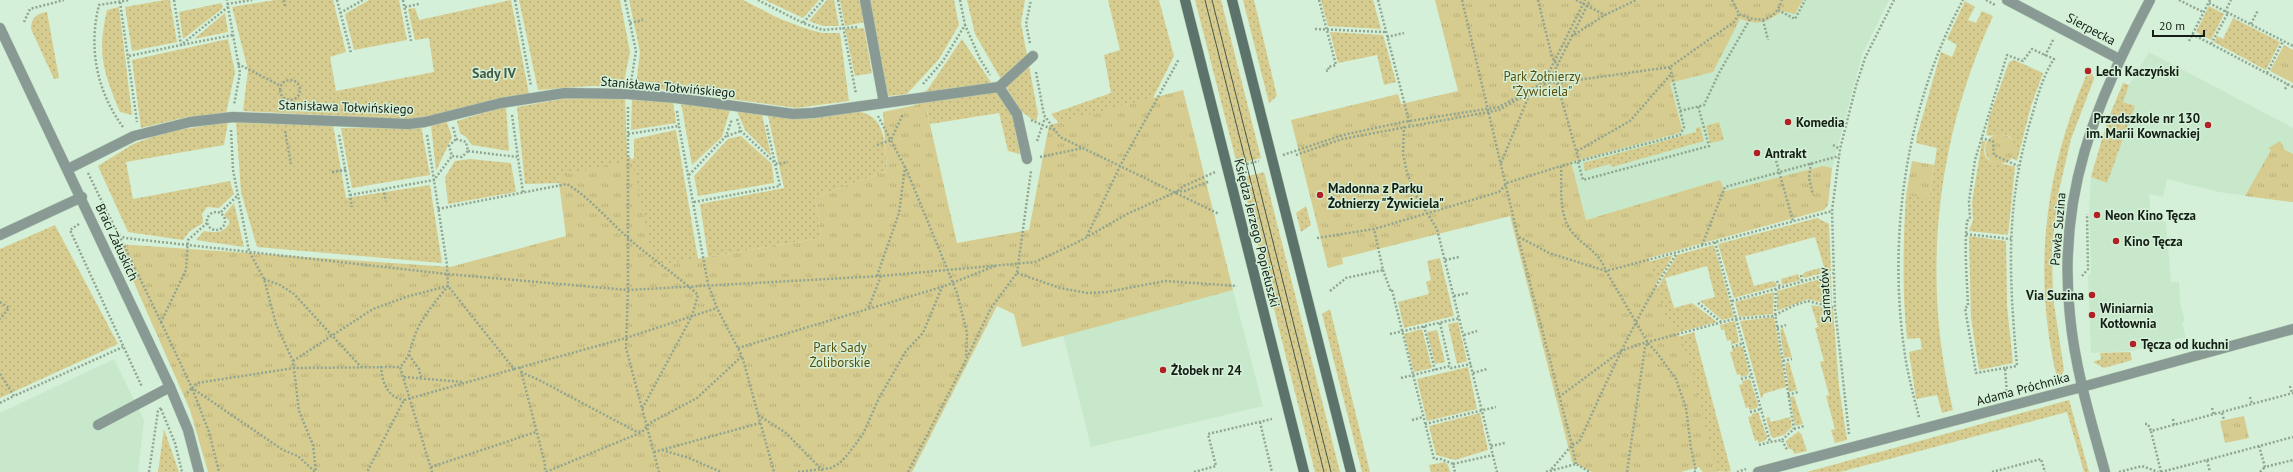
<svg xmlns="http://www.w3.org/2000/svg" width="2293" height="472" font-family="'PT Sans',sans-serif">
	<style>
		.built { fill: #c7e8ca }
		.grass { fill: url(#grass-dots) }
		.park { fill: url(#park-tufts) }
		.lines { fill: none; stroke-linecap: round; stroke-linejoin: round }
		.service-casing { stroke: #b2cab5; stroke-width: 11 }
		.minor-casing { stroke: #b2cab5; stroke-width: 11 }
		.secondary-casing { stroke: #b2cab5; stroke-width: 11 }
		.path { stroke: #90a592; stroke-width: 2.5; stroke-dasharray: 2 2; stroke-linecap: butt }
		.service { stroke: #899993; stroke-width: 10 }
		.minor { stroke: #899993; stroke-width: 10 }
		.secondary { stroke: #5c736b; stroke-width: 10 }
		.tram { stroke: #49584b; stroke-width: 1 }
		.poi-dot { fill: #b12023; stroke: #d5f0d8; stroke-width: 1.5 }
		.labels { text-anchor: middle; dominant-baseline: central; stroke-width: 3; stroke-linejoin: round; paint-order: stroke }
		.street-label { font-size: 13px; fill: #141e15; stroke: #d5f0d8 }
		.poi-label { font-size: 13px; font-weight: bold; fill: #141e15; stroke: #d5f0d8; text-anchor: start }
		.park-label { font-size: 13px; fill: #584d0b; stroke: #d5f0d8 }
		.neighbourhood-label { font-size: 14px; font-weight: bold; fill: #445b46; stroke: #d5f0d8 }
	</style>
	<defs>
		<pattern id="grass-dots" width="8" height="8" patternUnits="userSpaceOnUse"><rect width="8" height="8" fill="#d7cc8f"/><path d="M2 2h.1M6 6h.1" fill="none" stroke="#b8af7a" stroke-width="1.8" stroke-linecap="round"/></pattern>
		<pattern id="park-tufts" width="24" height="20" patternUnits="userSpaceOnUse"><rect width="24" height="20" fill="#d7cc8f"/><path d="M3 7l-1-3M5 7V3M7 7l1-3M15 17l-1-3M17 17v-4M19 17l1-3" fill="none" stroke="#b8af7a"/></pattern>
	</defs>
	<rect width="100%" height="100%" fill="#d5f0d8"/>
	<path class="built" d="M1803 0H1889L1862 55 1832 168 1823 166 1725 191 1720 180 1586 220 1571 162 1679 133 1682 129 1670 83 1713 72 1739 19 1747 23 1773 19 1782 11H1798Z
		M2149 52 2293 128V202L2219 192 2167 179 2163 197 2149 194 2151 219 2166 222 2171 282H2179L2180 303 2185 321 2182 323 2186 338H2181V340L2179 338 2131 351 2091 353 2088 276 2091 272 2089 211 2091 177 2106 183 2135 106 2123 102 2129 85Z
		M1233 290 1263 406 1091 447 1063 335Z
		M114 359 144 420 138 472H0V413Z"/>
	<path class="grass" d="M165 0H170L177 42 132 51 125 7Z
		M275 0H333L346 52 330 57 336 91 434 72 429 38 415 40 408 9 415 8 419 20 511 0 529 94 416 120 243 111 248 70 232 7Z
		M369 0H399L407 40 354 50 345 14Z
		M519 0H620L630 52 623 87 591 86 538 90Z
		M629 0H743L778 18 807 29 822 33H840L849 101 796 108 636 86 640 52Z
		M765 0H819L803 18Z
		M827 0H834L839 26H823L809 21Z
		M840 0H861L865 22 845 26Z
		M870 0H954L959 25 939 59 907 94 888 96Z
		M967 0H1025L1021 23 1038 114 1036 122 1021 111 998 74 975 34Z
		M1108 0H1159L1174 56 1153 98 1059 123 1051 114 1111 93 1104 55 1120 50Z
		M1195 0H1221L1261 158 1237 164Z
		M1243 0H1254L1277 96 1269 103Z
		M1321 0H1373L1381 29 1328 26Z
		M1965 1 1975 7 1968 20 1976 23 1982 11 1993 16C1936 140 1921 277 1953 410L1942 413 1937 395 1916 399 1909 352 1922 349 1920 338 1907 339C1902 291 1903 244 1906 195L1929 198 1937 148 1916 143 1917 136 1941 52 1952 57 1957 45 1947 39Z
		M221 3 223 8 183 39 179 12Z
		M2209 6 2224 14 2211 40 2196 32Z
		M119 7 132 115 120 112C103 71 97 54 107 10Z
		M47 12 59 78 54 79 31 29C31 17 37 14 47 12Z
		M225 13 228 32 194 39Z
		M2233 18 2280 42 2266 70 2214 42 2217 36 2223 39Z
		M864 28 872 73 855 76 845 29Z
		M1330 32 1383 35 1396 82 1384 85 1377 55 1338 63Z
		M228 39 235 72 226 114 187 117 141 128 132 60Z
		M962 39 1012 114 1020 154 1008 151 999 113 930 124 925 103 915 105 918 97 928 89Z
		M2014 60 2043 73 2031 106 2017 161 2012 158C2015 152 2015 149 2013 143 2010 128 1994 138 1986 135L1990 115 2009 62Z
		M2090 67 2094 79 2071 139 2058 195 2052 248 2053 297 2064 370 2058 382C2031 275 2045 166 2090 67Z
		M2123 83 2129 85 2123 102 2135 106 2107 183 2091 177 2107 122Z
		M568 98H625L627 154 632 160 634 157V139L676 130 698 259 654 266 558 176 559 183 525 184 517 107Z
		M632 99 673 101 676 123 631 130Z
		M681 103 730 110 722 137 692 165Z
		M506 106 509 151 472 145 466 137 460 133 457 121Z
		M737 111 762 114 771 156 745 130Z
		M852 111C887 112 885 144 887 171L815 197 822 238 708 257 700 204 784 188 768 116 810 119Z
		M446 120 452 137 436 171 431 125Z
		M228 122 224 145 126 162 133 199 230 181 234 194 219 208 207 207 202 214 203 223 190 231 183 240 128 232 98 166 133 144 166 132Z
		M236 122 333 125 346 198 430 185 442 263 257 247 241 192Z
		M1719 122 1724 140 1710 143 1706 126Z
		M421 126 430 175 352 188 341 128Z
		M1700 127 1704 141 1612 167 1610 164 1585 171 1583 163 1696 132V128Z
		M741 136 772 164 774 183 698 196 694 176 728 139Z
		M1982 141H1986C1977 168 2004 161 2015 167L2008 235 1969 231 1973 220 1972 202Z
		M470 159 511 163 516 192 448 204 445 177 455 161Z
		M1264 172 1340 472H1315L1241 178Z
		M234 203 244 247 196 240 204 231C217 233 223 234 230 222L224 215Z
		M1306 206 1311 225 1301 232 1296 213Z
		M1817 218 1829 224 1831 271 1804 278 1802 276 1805 272 1824 267 1815 237 1745 256 1754 286 1773 281 1776 283 1777 286 1734 298 1718 244Z
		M55 225 118 344 0 398V249Z
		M1969 236 2006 241 2007 306 2013 363 1979 370 1971 318Z
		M1714 245 1734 317 1722 320 1700 301 1715 297 1707 266 1665 278 1674 308 1692 303 1717 322 1654 339V293L1677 255Z
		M1673 255 1652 291 1613 272Z
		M1440 258 1454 316 1404 328 1398 302 1429 294 1426 282 1431 280 1427 261Z
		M1798 274 1800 280 1782 285 1781 279Z
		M1831 276 1832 305 1808 299 1777 311V291Z
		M1774 292 1773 314 1739 317 1735 302Z
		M1811 305 1833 309 1839 387 1847 440 1835 443 1831 430 1835 429 1826 396 1829 395 1820 362 1824 361 1815 328 1818 327Z
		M1330 309 1370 472H1362L1322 314Z
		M1774 317 1786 387 1763 394V397L1761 398 1740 321Z
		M1735 321 1739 342 1731 345V340L1727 341 1724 329 1721 330 1720 325Z
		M1458 322 1467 361 1457 364 1448 324Z
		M1783 328 1792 357 1784 358 1780 330Z
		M1422 329 1432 368 1414 372 1404 334Z
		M1437 330 1445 362 1435 364 1427 332Z
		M1694 332 1731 471 1727 472 1701 470 1656 344Z
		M1740 346 1743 348 1749 372 1748 375 1741 377 1740 374 1737 375 1730 352 1733 351 1732 348Z
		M2130 352 2132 360 2104 368 2093 362 2101 359 2100 353Z
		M1789 362 1797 390 1789 392 1785 363Z
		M1468 367 1477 409 1427 421 1417 379Z
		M1750 379 1758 405 1757 408 1749 410V407L1746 408 1739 385 1743 384 1742 381Z
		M1794 396 1803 424 1795 426 1790 397Z
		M2069 400 2089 472H2084L2067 412 1840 472H1807Z
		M1758 412 1767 437 1766 440 1758 443V440L1755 441 1748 417 1752 416 1751 414Z
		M1480 413 1488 450 1455 460 1436 455 1429 426Z
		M1769 417 1771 422 1790 417 1792 427 1784 435 1773 438 1771 436 1766 418Z
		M164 429 179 472H158Z
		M1799 431 1800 434 1801 433 1807 451 1794 454 1793 450 1788 448 1786 441Z
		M1445 462 1448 465 1450 472H1431L1429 465Z"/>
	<path class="park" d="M1435 0H1803L1795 14 1782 11C1769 22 1756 26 1740 19L1713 72 1670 83 1682 129 1679 133 1571 162 1586 220 1720 180 1725 191 1823 166 1832 168 1828 205 1824 210 1649 258 1666 319 1682 340 1718 472H1703L1699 467 1681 472H1592L1572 462 1510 216 1342 258 1343 264 1328 268 1291 120 1398 94 1401 104 1458 91Z
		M2284 45 2293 50V83L2270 71Z
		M1183 90 1233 290 1022 347 1014 314 997 306 912 472H208L190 410 117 244 450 267 566 236 558 176 632 160 654 266 822 238 815 197 887 171 883 112 925 103 957 243 1029 230 1049 125Z
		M1985 149a15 15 0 1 1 30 0a15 15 0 1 1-30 0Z
		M2280 141 2285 150 2293 154V202L2245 196 2271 150 2268 148Z
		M1912 161 1934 165 1929 199 1906 195Z
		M2244 416 2249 438 2225 443 2220 421Z"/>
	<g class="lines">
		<defs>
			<path id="service" d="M98 425 170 387"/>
			<path id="minor" d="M2007 0 2119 59
				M0 28 170 387 188 430 199 472
				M999 87 1033 56
				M884 103 999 87 1017 114 1027 159
				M68 169 134 136 190 122 233 117 408 124 425 122 501 103 565 93 628 94 676 98 793 114 813 113 884 103 865 0
				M0 235 82 197
				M1758 472 2082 387 2293 329
				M2105 472C2091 421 2075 369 2070 316 2057 194 2095 105 2150 0"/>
			<path id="secondary" d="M1185 0 1304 472
				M1232 0 1351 472"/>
		</defs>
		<use href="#service" class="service-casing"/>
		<use href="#minor" class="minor-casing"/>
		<use href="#secondary" class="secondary-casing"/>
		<path class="path" d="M174 0 181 45 233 35
			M284 0 285 7
			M337 0 351 53
			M403 0 411 41
			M515 0 531 86
			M625 0 636 51 631 82
			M758 0 803 23
			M823 0 803 23 823 30 857 27
			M838 0 856 94
			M960 0 965 25
			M1319 0 1336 65 1328 67 1329 70 1326 71
			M1378 0 1410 125
			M1462 0 1518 237 1572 445 1550 471
			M1538 0 1552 57 1558 66
			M1576 0 1605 15
			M1732 0 1739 14C1759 23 1774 23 1782 0
			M1986 0 1995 5
			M2179 0 2203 12
			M120 2 137 122
			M2209 3 2293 46
			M227 4 252 0
			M228 7 240 73 234 105
			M405 7 419 4
			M1778 10 1795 19 1805 0
			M2225 12 2231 0
			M340 13 363 0
			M1763 20 1768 40
			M24 22 30 9 64 0
			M630 23 643 20
			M2251 24 2258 10
			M1315 29 1385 32
			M2192 34 2293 87
			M1572 36 1590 0
			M1387 37 1404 33
			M2189 41 2210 0
			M1030 43 1026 24 1031 0
			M2211 44 2228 13
			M129 56 181 45 228 7 227 0
			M2045 56 2054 38
			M238 64 281 86
			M1036 72 1044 115 1060 137 1219 214
			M2267 73 2283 41
			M280 90a10 10 0 1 1 20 0a10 10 0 1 1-20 0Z
			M1549 82 1557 83 1579 161 1561 166C1562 187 1558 215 1572 232 1585 248 1598 250 1606 271L1648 343 1657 353 1676 379 1686 408 1691 448 1696 471 1694 472
			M1557 83 1670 67
			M923 84 943 61 965 25 980 59 990 75
			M2285 89 2288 84
			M286 107 288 100
			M628 107V290L626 348 659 472
			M677 111 679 126
			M1680 111 1704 105 1719 73 1750 19
			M512 115 523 193
			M878 116 907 171 957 293 967 333 966 357
			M737 119 741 131 775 163 778 164 788 162
			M1031 120 1056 131
			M1404 126 1403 153 1407 173 1415 194 1437 229 1497 472
			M123 127C97 92 88 48 99 5L130 0
			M453 127 456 139
			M231 130 233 170 249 251 264 279 276 324 293 361 299 411 313 445 316 472
			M285 131 291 164
			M628 134 679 126 708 284 717 308 742 356
			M339 135 352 207
			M427 135 447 265 448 286C437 300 425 313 417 330 411 343 411 356 400 367L432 472
			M727 136 741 131
			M1981 138 1993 141 1994 155 2018 166
			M456 139 466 142 468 151 462 157 452 156 449 146Z
			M1037 141 1045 118
			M877 145 891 140 903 114
			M1833 145 1840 149
			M468 151 517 157
			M1577 151 1630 121 1671 74
			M1283 155 1343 135 1403 122 1499 107 1544 82 1585 0
			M1296 155 1342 139 1499 110 1549 82 1572 36 1605 15 1636 0
			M1040 157 1083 148
			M1775 157 1793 221
			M1579 161 1680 135 1684 127 1670 67 1734 22 1739 14
			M1578 162 1583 180 1709 146 1698 106
			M1501 163 1530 93
			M1811 163 1809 178 1813 195
			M1239 166 1259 161
			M332 172 345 170 332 172
			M88 173 107 212
			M689 175 726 136 732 119
			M383 189 386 201
			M1176 192 1185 191 1210 181
			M350 195 434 180 452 156
			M694 202 780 186 766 123
			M438 209 567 184C590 198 607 219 627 237 650 258 676 274 698 295L692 316 642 409
			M207 221a9 9 0 1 1 18 0a9 9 0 1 1-18 0Z
			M221 212 237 196
			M101 213 107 212 119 235 125 238 447 274 628 290 881 276 1035 262 1078 242 1129 213 1176 192 1184 186 1215 172
			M79 224 70 230 142 387
			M1966 234 2011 239
			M119 235 161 322 186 270 188 240 207 223
			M1087 236 1120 166 1179 59
			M1519 237 1549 253 1606 271 1832 211
			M1317 238 1374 229 1499 192 1507 183 1561 166
			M1715 242 1770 442 1782 440 1787 450
			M1702 245 1725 187 1839 156
			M1445 260 1459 257
			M1383 270 1391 292
			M1017 273 1060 288 1087 293 1107 292 1165 281 1237 286
			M1801 275 1802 282
			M877 276 899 213 905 167
			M881 276 868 309 942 287
			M2082 276 2088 269 2087 214
			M264 279 280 285 294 294 361 367
			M1777 281 1780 287
			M1776 289 1775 313 1794 429 1782 440
			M1392 290 1434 459H1441L1453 464 1455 472
			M1330 291 1346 278 1383 270 1374 229
			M1454 296 1468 293
			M1732 301 1833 273
			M0 302 9 308 0 319
			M1698 303 1721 322
			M161 322 192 388 283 450 298 456 315 472
			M1440 323 1450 366
			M1424 326 1435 370
			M1777 328 1786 325
			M1390 334 1460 318
			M1464 335 1477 331
			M1732 347 1744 343
			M738 348 868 309
			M409 355 419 369 421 378
			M293 361 373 309 409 296 448 286 514 369 404 400 367 472
			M1783 361 1792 359
			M381 366C382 382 387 397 404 400
			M520 367 545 464V472
			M2005 368 1976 373 1965 308 1968 306C1967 278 1964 250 1967 221L1970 219 1969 201 1975 160 2007 55 2023 61 2032 49 2054 59C2042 77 2037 99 2031 119 2005 206 2009 276 2017 366L2005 368 2007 394
			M514 369 626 338 717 308
			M521 372 539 380 635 431 642 432 650 423 697 398 742 356 774 472
			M1473 373 1487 369
			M0 374 14 396 123 347
			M404 377 463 382
			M1401 378 1450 366 1451 368 1471 364
			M1741 379 1752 376
			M2290 386 2292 393
			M192 388 197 383 294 368 400 367
			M187 393 192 388 209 432 219 472
			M1788 395 1798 392
			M1559 397 1621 351 1637 345 1734 319 1773 316 1795 305 1808 301 1835 308
			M2250 397 2252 404
			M0 403 14 396
			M2212 408 2214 415
			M161 409 175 443 182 472
			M1750 412 1761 409
			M2222 413 2224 420
			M758 415 786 433 824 472
			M1919 417C1914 397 1908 376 1905 355 1887 237 1906 105 1963 0
			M2173 419 2174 425
			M1412 420 1423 417
			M1260 422 1272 472
			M1425 424 1496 407
			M2145 424H2148L2151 431
			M1794 429 1804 426
			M1849 434 1835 308 1832 211 1840 149 1856 86 1865 58 1894 0
			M1759 445 1770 442
			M1491 446 1505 443
			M2259 446 2265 467 2293 460
			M662 450 689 458 721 472
			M654 452 760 423
			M2207 460 2293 437
			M1453 464 1493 455
			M1576 464 1572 445 1579 442C1608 379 1638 310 1677 253
			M431 467 536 432
			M149 472 158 411 162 407
			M546 472 642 432
			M798 472 831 468 840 463 849 453 863 434 879 398 898 365 906 351 923 333 942 287 995 266
			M908 472 965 362 991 308 1017 273 1031 171
			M1194 472 1216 466 1208 434 1272 419
			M1546 472 1576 464 1590 472
			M1627 472 1645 347 1648 343
			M1737 472 1746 469
			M1992 472 2041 459 2045 472
			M2119 472 2142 466 2158 472
			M2161 472 2151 431 2293 393
			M2161 472 2207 460 2210 472
			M2260 472 2265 467"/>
		<use href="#service" class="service"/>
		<use href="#minor" class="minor"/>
		<use href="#secondary" class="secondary"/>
		<path class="tram" d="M1205 0 1324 472
			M1212 0 1331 472"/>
	</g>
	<g class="poi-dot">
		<circle cx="2088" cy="71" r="4"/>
		<circle cx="1788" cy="122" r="4"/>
		<circle cx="2208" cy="125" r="4"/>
		<circle cx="1757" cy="153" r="4"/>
		<circle cx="1320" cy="195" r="4"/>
		<circle cx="2097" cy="215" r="4"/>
		<circle cx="2116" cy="241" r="4"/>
		<circle cx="2092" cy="295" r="4"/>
		<circle cx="2092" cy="315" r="4"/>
		<circle cx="2133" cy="344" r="4"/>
		<circle cx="1163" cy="370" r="4"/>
	</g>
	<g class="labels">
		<g class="street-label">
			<text transform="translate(2091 29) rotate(28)">Sierpecka</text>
			<text transform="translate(668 87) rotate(5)">Stanisława Tołwińskiego</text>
			<text transform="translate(346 107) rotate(2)">Stanisława Tołwińskiego</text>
			<text transform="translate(2058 229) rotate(-85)">Pawła Suzina</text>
			<text transform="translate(1257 233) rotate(76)">Księdza Jerzego Popiełuszki</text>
			<text transform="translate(117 242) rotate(65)">Braci Załuskich</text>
			<text transform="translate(1825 295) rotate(-93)">Sarmatów</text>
			<text transform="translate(2023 389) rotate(-15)">Adama Próchnika</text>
		</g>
		<g class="poi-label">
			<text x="2096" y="71">Lech Kaczyński</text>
			<text x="2200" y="118" text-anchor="end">Przedszkole nr 130<tspan x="2200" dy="15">im. Marii Kownackiej</tspan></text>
			<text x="1796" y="122">Komedia</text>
			<text x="1765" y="153">Antrakt</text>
			<text x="1328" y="188">Madonna z Parku<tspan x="1328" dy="15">Żołnierzy "Żywiciela"</tspan></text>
			<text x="2105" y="215">Neon Kino Tęcza</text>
			<text x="2124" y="241">Kino Tęcza</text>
			<text x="2084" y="295" text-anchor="end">Via Suzina</text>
			<text x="2100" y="308">Winiarnia<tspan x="2100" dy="15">Kotłownia</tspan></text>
			<text x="2141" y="344">Tęcza od kuchni</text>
			<text x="1171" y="370">Żłobek nr 24</text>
		</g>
		<g class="park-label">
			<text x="1542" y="76">Park Żołnierzy<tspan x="1542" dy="15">"Żywiciela"</tspan></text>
			<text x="840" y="347">Park Sady<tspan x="840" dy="15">Żoliborskie</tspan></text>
		</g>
		<g class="neighbourhood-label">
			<text x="494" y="73">Sady IV</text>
		</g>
	</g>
	<path d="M2153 30v6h51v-6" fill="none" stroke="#141e15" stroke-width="2"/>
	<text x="2159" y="30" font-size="12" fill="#141e15" stroke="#d5f0d8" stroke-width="3" paint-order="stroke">20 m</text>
</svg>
